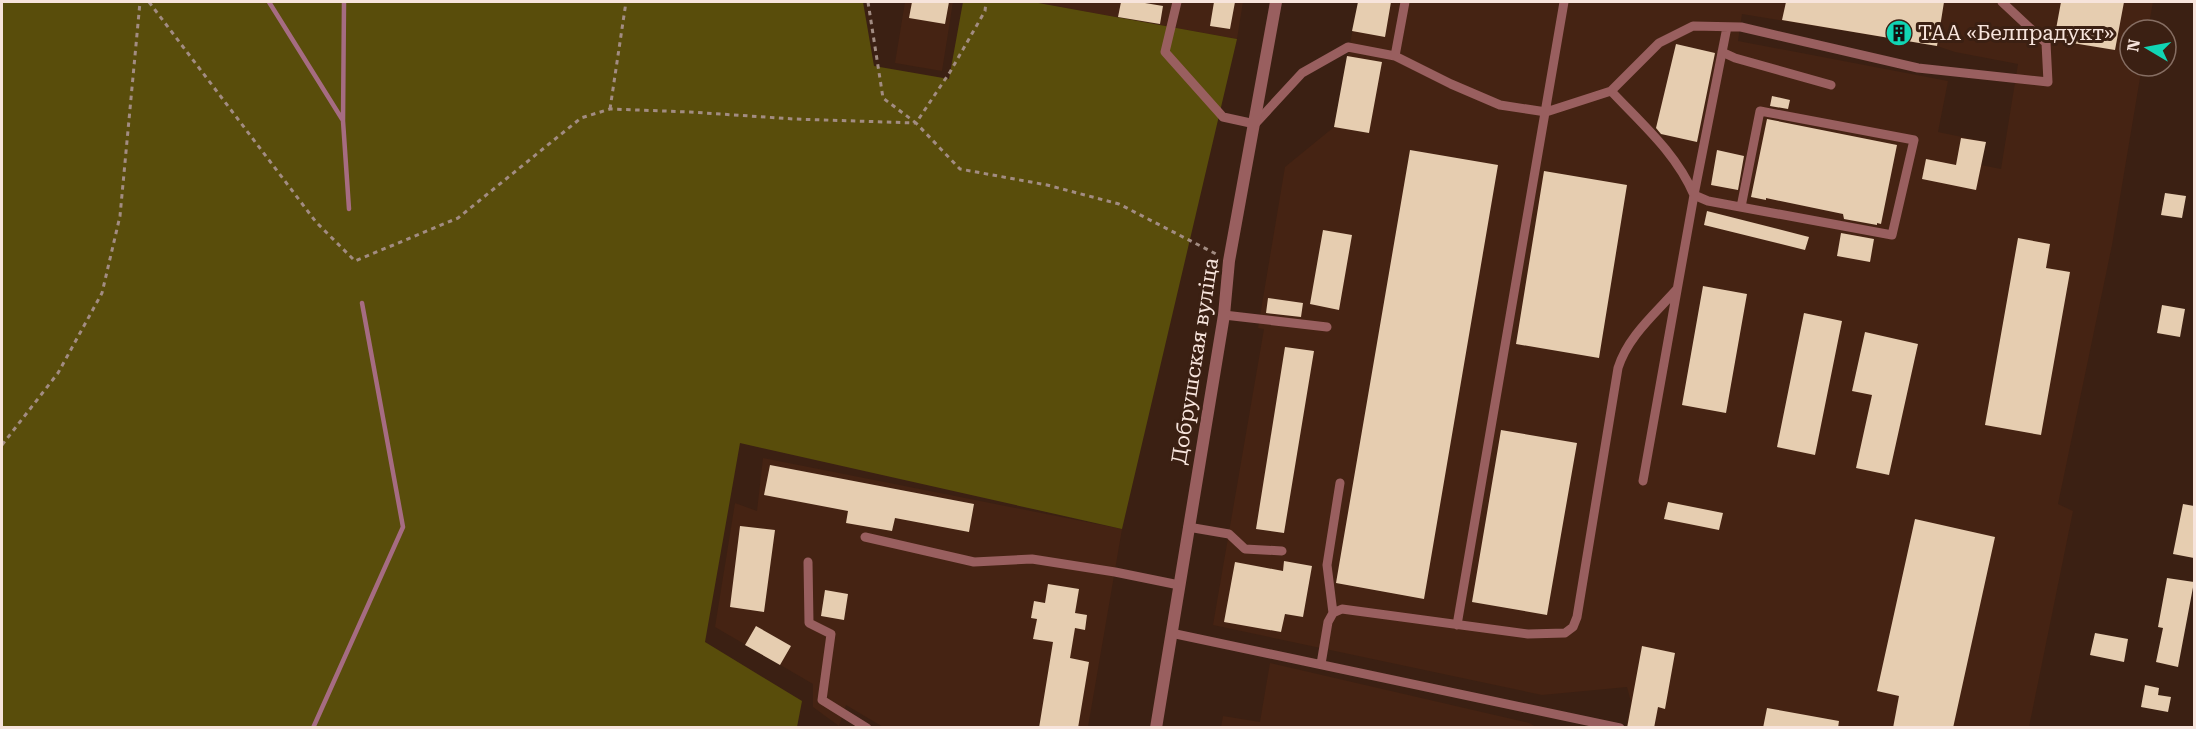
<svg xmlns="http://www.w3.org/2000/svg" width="2196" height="729" font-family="'Roboto Serif',serif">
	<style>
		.built { fill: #452313; fill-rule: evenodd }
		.green { fill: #594d0b }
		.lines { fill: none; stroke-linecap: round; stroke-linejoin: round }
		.stream { stroke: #a66c82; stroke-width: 4.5 }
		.building { fill: #e6cdb0 }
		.path { stroke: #a28c82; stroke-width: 3; stroke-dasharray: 4.5 4.5; stroke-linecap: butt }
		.lane { stroke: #995f5f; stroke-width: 9 }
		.street { stroke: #995f5f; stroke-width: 12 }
		.labels { text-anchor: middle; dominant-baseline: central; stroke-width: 6; stroke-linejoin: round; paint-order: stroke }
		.poi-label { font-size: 21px; fill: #f7e4dc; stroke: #3b2013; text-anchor: start }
		.street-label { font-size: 21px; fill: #f7e4dc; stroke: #3b2013 }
	</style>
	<rect width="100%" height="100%" fill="#3b2013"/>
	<path class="built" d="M905 2H953L942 71 895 63Z
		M1033 2H1243L1237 39Z
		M1358 2H2153L2148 30H2130V66H2142L2112 245 2058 504 2073 511 2029 727H1626L1631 702 1627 687 1542 695 1213 625 1264 329 1258 328 1285 167 1334 127ZM1742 14 1937 46 1955 52 2018 64 2001 169 1981 165 1986 142 1938 132 1948 81 1738 41Z
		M763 458 1122 529 1088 727H883L846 705 839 726 813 707V684L715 627 735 503 757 511Z
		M1270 663 1529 723 1536 727H1221L1223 716 1260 722Z"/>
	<path class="green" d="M2 2H863L874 66 949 79 963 2H1033L1237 39 1122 529 740 443 705 642 802 701 797 727H2Z"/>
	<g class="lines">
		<path class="stream" d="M269 2 342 119
			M344 2 343 121 349 209
			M313 728 403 527 362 303"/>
	</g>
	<path class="building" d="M912 2H949L945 24 909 18Z
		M1121 2H1139L1163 6 1160 24 1118 17Z
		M1214 2H1235L1230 29 1210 26Z
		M1358 2H1391L1385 37 1352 31Z
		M1786 2H1944L1937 46 1782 20Z
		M2061 2H2124L2115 50 2054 40Z
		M1676 44 1715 53 1697 142 1661 134 1656 128Z
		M1347 56 1382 62 1369 133 1334 127Z
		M1772 96 1790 100 1788 109 1770 106Z
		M1767 119 1897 145 1881 224 1877 223V225L1844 219 1843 214 1766 198V200L1751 197Z
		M1961 138 1986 142 1976 190 1922 179 1926 159 1956 165Z
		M1410 150 1498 165 1424 599 1336 583Z
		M1717 150 1744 156 1738 190 1711 185Z
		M1544 171 1627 185 1599 358 1516 344Z
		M2165 193 2186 196 2182 218 2161 215Z
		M1707 211 1809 237 1805 250 1704 225Z
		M1323 230 1352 235 1339 310 1310 304Z
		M1841 233 1874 239 1870 262 1837 256Z
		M2018 238 2050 244 2046 268 2070 272 2041 435 1985 425Z
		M1703 286 1747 294 1726 413 1682 405Z
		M1268 298 1303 303 1301 317 1266 313Z
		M2162 305 2185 309 2180 337 2157 333Z
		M1804 313 1842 321 1815 455 1777 447Z
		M1865 332 1918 344 1889 475 1856 468 1872 395 1852 391Z
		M1285 347 1314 351 1284 533 1256 529Z
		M1501 430 1577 443 1547 615 1472 602Z
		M770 465 974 504 969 532 895 518 892 531 846 523 848 511 764 495Z
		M1668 502 1723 513 1719 530 1664 519Z
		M2183 504 2194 506V558L2173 554Z
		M1915 519 1995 537 1953 728H1893L1899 696 1877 691Z
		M740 526 775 530 764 612 730 607Z
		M1284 561 1312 566 1303 617 1285 614 1281 632 1224 622 1235 562 1283 571Z
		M2167 578 2194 582 2178 667 2156 662 2163 628 2158 627Z
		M1048 584 1079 589 1075 613 1087 615 1085 630 1075 628 1070 658 1089 662 1078 728H1039L1053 642 1033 639 1037 619 1031 618 1034 601 1045 603Z
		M825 590 848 594 844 620 821 616Z
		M756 626 791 646 780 665 745 645Z
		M2095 633 2128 639 2124 662 2090 655Z
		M1642 646 1675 653 1665 709 1658 707 1654 728H1627Z
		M2145 685 2159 688 2158 695 2171 697 2168 712 2141 707Z
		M1767 708 1839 721 1838 728H1763Z"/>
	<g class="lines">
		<path class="path" d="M149 2 316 222 355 261 458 218 581 118 610 109 690 112 794 119 916 123 960 169 1047 185 1119 204 1218 255
			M868 2 883 98 916 123 950 72 985 11 986 2
			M610 109 626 2
			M2 445 58 373 102 293 120 216 140 2"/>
		<path class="lane" d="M1177 2 1165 52 1223 117 1255 124 1302 73 1348 47 1395 56 1451 84 1500 105 1546 112 1611 91 1659 43 1693 26 1741 27 1918 68 2048 82 2046 43 2002 2
			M1727 27 1694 195 1708 201 1892 235 1914 140 1760 111 1741 207
			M1722 52 1735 58 1831 85
			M1395 56 1405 2
			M1611 91C1642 124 1676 153 1694 195L1643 481
			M1224 315 1327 327
			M1188 527 1229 534 1245 549 1282 551
			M865 537 974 562 1032 559 1115 572 1179 585
			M808 562 809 623 831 634 822 700 867 728
			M1333 613 1327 565 1340 483
			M1457 625 1564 2
			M1171 633 1620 728
			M1321 664 1328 622 1333 613 1342 609 1528 634 1565 633 1573 627 1577 617 1618 368C1628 336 1655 314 1677 289"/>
		<path class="street" d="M1156 728 1224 315 1229 261 1276 2"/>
	</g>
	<defs>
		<symbol id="building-disc" viewBox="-11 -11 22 22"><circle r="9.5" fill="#11d5b4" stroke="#3b2013"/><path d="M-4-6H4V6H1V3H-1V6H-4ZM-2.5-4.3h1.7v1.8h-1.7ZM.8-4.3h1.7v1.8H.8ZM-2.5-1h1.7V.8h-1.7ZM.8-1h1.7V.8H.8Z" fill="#111"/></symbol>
	</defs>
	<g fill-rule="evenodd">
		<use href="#building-disc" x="1884" y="18" width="30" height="30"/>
	</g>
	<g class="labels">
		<g class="poi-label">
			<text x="1918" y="33">ТАА «Белпрадукт»</text>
		</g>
		<g class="street-label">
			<text transform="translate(1195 361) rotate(-81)">Добрушская вуліца</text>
		</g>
	</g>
	<rect width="2196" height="729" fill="none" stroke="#f7e4dc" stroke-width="6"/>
	<g transform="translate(2148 48) rotate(280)"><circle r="28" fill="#3b2013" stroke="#866e63" stroke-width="1.5"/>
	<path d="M0-4.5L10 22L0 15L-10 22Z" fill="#11d5b4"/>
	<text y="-9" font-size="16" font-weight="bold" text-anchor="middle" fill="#f7e4dc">N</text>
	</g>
</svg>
